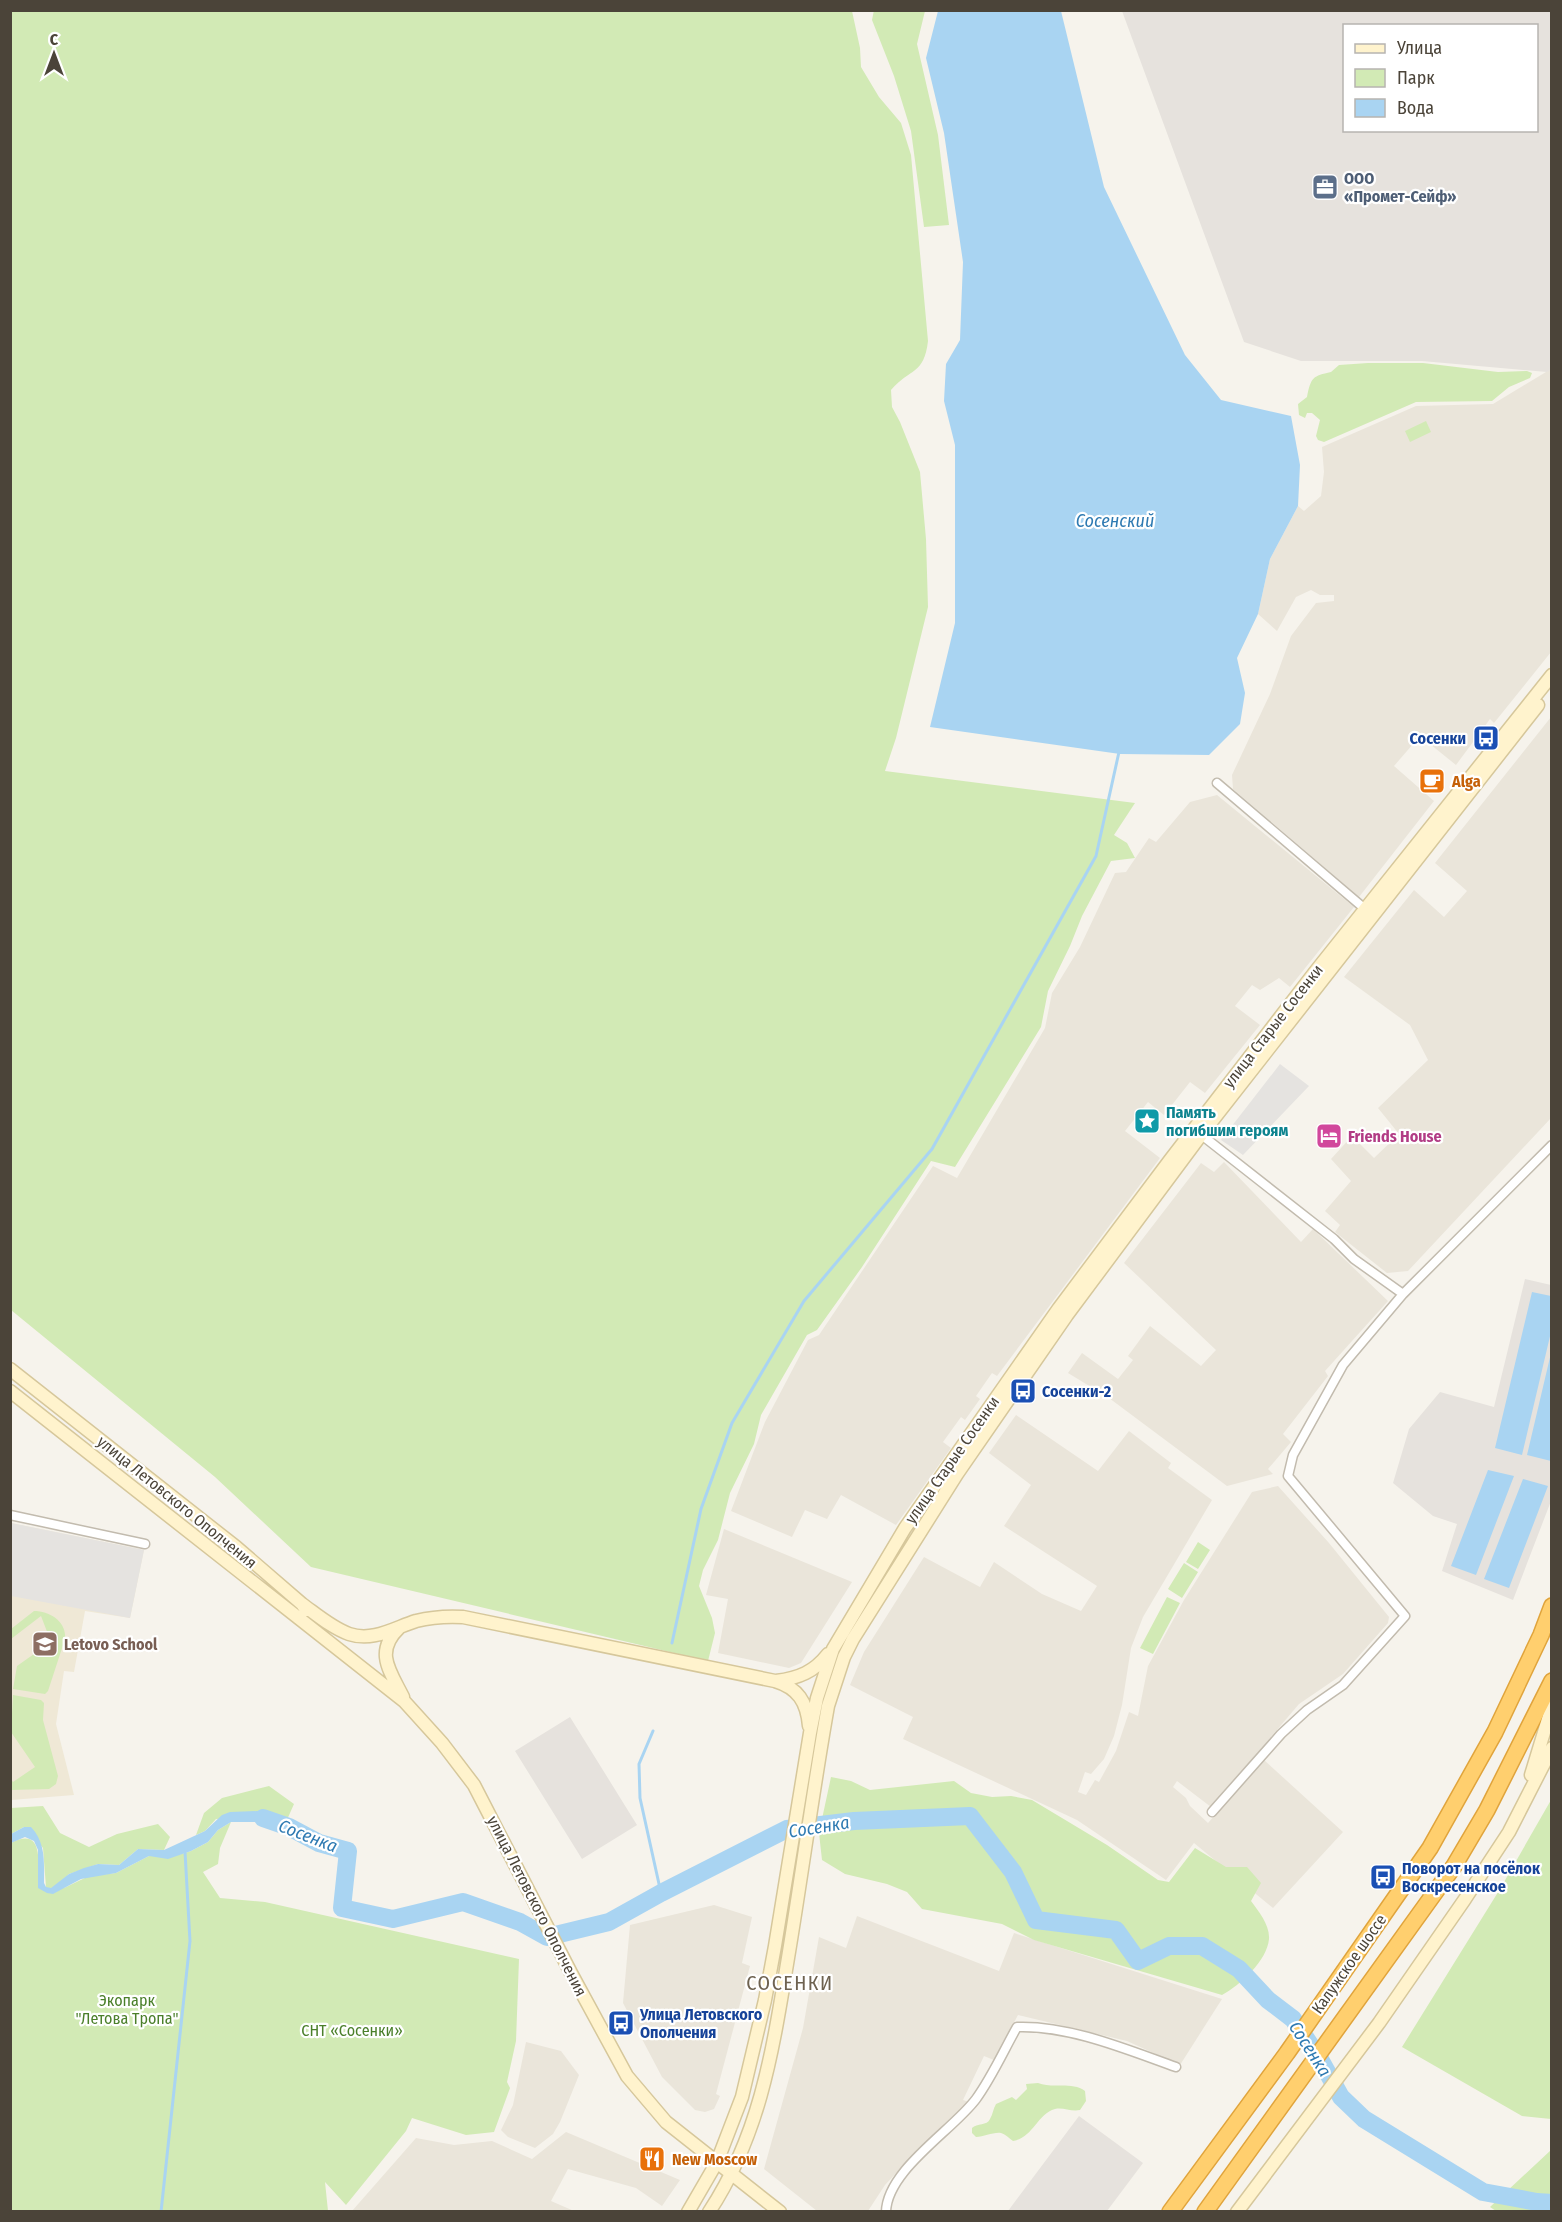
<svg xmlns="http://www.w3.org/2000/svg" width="1562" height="2222" font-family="'Fira Sans Condensed',sans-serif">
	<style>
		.residential { fill: #eae5da }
		.industrial { fill: #e6e2dd; fill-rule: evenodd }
		.education { fill: #efe8d6 }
		.green { fill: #d2eab5 }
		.parking { fill: #e5e3e0 }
		.water { fill: #a9d4f2 }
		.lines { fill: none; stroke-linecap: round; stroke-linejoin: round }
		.stream { stroke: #a9d4f2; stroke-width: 3 }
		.river { stroke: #a9d4f2; stroke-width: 18 }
		.street-casing { stroke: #c2bbae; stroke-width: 11 }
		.secondary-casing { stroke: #d6c79b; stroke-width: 15 }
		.highway-casing { stroke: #e0a43c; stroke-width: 18 }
		.street { stroke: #fff; stroke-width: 8 }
		.secondary { stroke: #fff3cd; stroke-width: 12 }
		.highway { stroke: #ffcf6e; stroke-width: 15 }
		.labels { text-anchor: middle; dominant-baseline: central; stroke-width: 4.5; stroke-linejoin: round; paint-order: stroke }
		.service-label { font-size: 16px; font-weight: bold; fill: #4e5e75; stroke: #fff; text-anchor: start }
		.transit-label { font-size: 16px; font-weight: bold; fill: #164399; stroke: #fff; text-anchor: start }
		.food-label { font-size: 16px; font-weight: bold; fill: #c56008; stroke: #fff; text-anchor: start }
		.street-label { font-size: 16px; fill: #4b4439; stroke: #fff }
		.culture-label { font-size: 16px; font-weight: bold; fill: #0d838f; stroke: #fff; text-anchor: start }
		.hotel-label { font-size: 16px; font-weight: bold; fill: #b23c85; stroke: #fff; text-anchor: start }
		.education-label { font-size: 16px; font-weight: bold; fill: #785e54; stroke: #fff; text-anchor: start }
		.park-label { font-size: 16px; fill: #4a7f2a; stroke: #fff }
		.water-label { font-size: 18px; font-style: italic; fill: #2e7ab2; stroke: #fff }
		.quarter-label { font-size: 20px; letter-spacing: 1.5px; fill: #6e6250; stroke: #fff }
	</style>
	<rect width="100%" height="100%" fill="#f6f3ec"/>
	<path class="residential" d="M1551 369V652L1494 723 1490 719 1456 765 1420 736 1394 766 1434 801 1359 897 1233 789 1232 775 1270 694 1291 636 1316 603 1334 601V595H1320L1311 590 1296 597 1277 631 1258 614 1270 559 1298 506 1304 511 1321 496 1324 472 1322 447 1416 406 1493 404Z
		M1551 717V1118L1408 1271 1387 1273 1335 1232 1340 1225 1325 1211 1351 1181 1331 1159 1352 1136 1374 1158 1399 1134 1378 1108 1428 1060 1410 1025 1344 977 1414 890 1444 917 1467 891 1435 863Z
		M1217 795 1354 907 1290 987 1279 978 1260 990 1252 985 1235 1006 1260 1025 1205 1093 1190 1082 1164 1115 1148 1102 1125 1131 1160 1158 997 1376 992 1373 976 1396 980 1399 965 1420 961 1417 943 1442 951 1448 896 1525 841 1495 827 1519 805 1510 792 1537 731 1511 765 1422 808 1340 819 1335 933 1166 957 1178 1045 1028 1052 993 1080 947 1115 873 1126 872 1149 838 1156 842 1190 802Z
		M1224 1162 1301 1242 1313 1229 1388 1301 1325 1371 1328 1376 1283 1434 1291 1442 1268 1469 1273 1474 1227 1486 1109 1398 1068 1373 1082 1353 1118 1379 1133 1360 1128 1356 1150 1326 1201 1366 1216 1350 1124 1263 1201 1163 1214 1172Z
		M1016 1415 1098 1471 1129 1431 1171 1463 1168 1468 1212 1500 1143 1617 1131 1648 1122 1705 1114 1736 1104 1759 1091 1774 1085 1772 1078 1792 1086 1795 1095 1780 1099 1782 1116 1751 1129 1712 1138 1716 1148 1666 1184 1600 1252 1492 1278 1486 1329 1543 1389 1617 1388 1623 1343 1674 1299 1704 1211 1807 1177 1781 1173 1787 1186 1798 1190 1806 1208 1823 1264 1760 1343 1832 1273 1908 1194 1843 1166 1880 1077 1820 903 1739 913 1717 850 1685 864 1652 924 1557 980 1587 994 1562 1042 1594 1081 1611 1097 1586 1004 1526 1031 1485 989 1453Z
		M724 1529 852 1582 801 1663 789 1668 718 1653 728 1599 706 1595Z
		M714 1905 752 1917 742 1963 750 1966 716 2094 720 2096 714 2109 705 2112 695 2110 662 2077 623 2003 630 1925Z
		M857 1916 999 1971 1014 1933 1222 1999 1180 2065 1127 2041 1018 2015 994 2060 984 2056 963 2100 969 2102 913 2155 885 2185 868 2211H817L764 2169 803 2028 819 1937 846 1948Z
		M526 2042 561 2051 579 2075 560 2122 553 2134 535 2148 508 2137 501 2130 513 2105Z
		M566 2132 680 2180 662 2206 636 2188 568 2169 551 2201 574 2211H352L416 2138 454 2145 492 2141 532 2159Z"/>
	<path class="industrial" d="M1122 11H1551V369L1547 372 1422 361H1301L1244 342ZM1344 26H1536V130H1344Z
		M1525 1279 1551 1285V1501L1513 1600 1442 1571 1457 1524 1433 1516 1393 1483 1409 1429 1440 1392 1494 1407Z
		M570 1717 637 1825 582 1859 515 1751Z
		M1079 2116 1143 2163 1107 2211H1008Z"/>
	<path class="education" d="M11 1523 144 1550 130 1618 85 1611 74 1672 64 1671 56 1724 74 1795 11 1800Z"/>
	<path class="green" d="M874 10 925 11 917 44 938 135 949 225 924 227 911 131 894 76 872 20Z
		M10 11H852L860 48 861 67 879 97 901 123 911 155 928 341C924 375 910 368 891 390L892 407 900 422 920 472 926 539 928 607 896 738 885 771 1135 803 1114 835 1127 843 1135 858 1111 861 1082 916 1070 946 1048 991 1041 1027 955 1167 931 1161 862 1267 817 1330 807 1335 761 1415 754 1444 730 1493 718 1540 703 1570 699 1586 712 1618 715 1633 708 1661 311 1567 215 1477 11 1310Z
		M1368 363H1423L1498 372 1527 371 1532 373 1530 378 1509 387 1492 401 1416 402 1324 442 1318 440 1316 436 1320 420 1312 413H1307L1305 418 1299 415 1298 404 1307 397C1311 377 1313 376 1331 372L1339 365Z
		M1426 421 1431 432 1410 442 1405 431Z
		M1198 1542 1210 1550 1198 1569 1186 1562Z
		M1184 1563 1198 1572 1182 1598 1168 1589Z
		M1167 1597 1180 1603 1153 1654 1140 1648Z
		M34 1611C50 1611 67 1622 65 1639L48 1691 45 1694 13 1689 17 1666 51 1642 41 1616 11 1639V1629Z
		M13 1695 41 1700 44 1703 43 1720 58 1776 56 1784 49 1789 11 1790V1779L13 1782 35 1767 11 1732Z
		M831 1777 851 1781 870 1790 954 1781 971 1793 992 1797 1011 1796 1032 1800 1107 1845 1158 1880 1169 1882 1195 1848 1226 1867H1247L1261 1883 1251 1901C1259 1912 1270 1925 1269 1939 1267 1961 1240 1985 1222 1995L1034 1940 1002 1924 922 1909 907 1892 887 1884 845 1874 822 1860 819 1833Z
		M269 1786 294 1804 286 1822 276 1816 216 1819 205 1831 196 1835 204 1813 222 1798Z
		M1551 1800V2119L1522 2116 1402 2047 1500 1889Z
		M43 1806 60 1833 89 1847 117 1834 158 1824 170 1837 164 1850 138 1849 119 1865 98 1864 69 1874 57 1885 64 1888 89 1876 116 1873 149 1856 182 1854 191 1851 208 1842 218 1830 231 1822 220 1848 218 1864 203 1872 220 1898 265 1902 519 1959 516 2041 507 2082 510 2088 494 2132 466 2135 412 2118 406 2131 346 2205 325 2182 328 2211H11V1843C45 1825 38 1865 38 1886L46 1887 43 1848 24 1827 11 1834V1808Z
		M1038 2083C1052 2089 1072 2081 1085 2091L1086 2101 1080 2110C1071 2112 1063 2107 1055 2109 1037 2114 1033 2138 1013 2141 1009 2138 1005 2134 1001 2133 993 2132 984 2137 976 2137L972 2133V2128C977 2123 987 2126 990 2119 993 2114 993 2109 996 2104L1012 2097 1016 2100 1027 2089 1026 2084Z
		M1551 2150V2211H1496L1490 2207Z"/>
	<path class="parking" d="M1280 1064 1309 1086 1243 1155 1221 1140Z
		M11 1523 144 1550 130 1618 11 1596Z"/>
	<path class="water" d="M938 11H1061L1104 187 1185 355 1221 400 1291 416 1300 465 1298 506 1270 559 1258 614 1237 658 1245 693 1240 724 1209 755 1120 754 930 727 955 623V445L944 401 946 364 960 340 963 262 944 133 926 58Z
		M1532 1292 1551 1296V1332L1522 1455 1495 1448Z
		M1551 1353 1552 1461H1551L1527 1455Z
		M1488 1470 1514 1476 1476 1575 1451 1566Z
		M1523 1479 1548 1486 1509 1588 1484 1579Z
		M258 1811 276 1816 286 1822V1835L262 1822H231L218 1830 208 1842 191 1851 168 1859 149 1856 116 1873 81 1879 53 1894 47 1893 38 1888V1850L34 1841 25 1837 11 1843V1834L24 1827H31C46 1843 44 1862 44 1883L46 1887 51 1888 69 1874 84 1868 98 1864 119 1865 138 1849 164 1850 205 1831 222 1815 230 1812Z"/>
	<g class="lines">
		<path class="stream" d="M672 1643 701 1509 732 1423 804 1301 932 1149 1096 856 1119 752
			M653 1731 639 1764 640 1798 661 1893
			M161 2212 190 1941 185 1852"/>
		<path class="river" d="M263 1818 289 1827 319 1843 348 1851 342 1908 393 1919 463 1902 520 1922 547 1937 609 1922 661 1893 787 1829 854 1821 970 1816 1013 1872 1036 1920 1116 1930 1138 1961 1169 1946H1202L1239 1969 1268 2000 1293 2019 1321 2061 1341 2097 1364 2119 1483 2192 1537 2202 1552 2203"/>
		<defs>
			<path id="street" d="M1217 783 1365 909
				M1199 1133 1334 1239 1354 1259 1403 1294
				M10 1515 145 1544
				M1212 1812 1281 1734 1307 1710 1343 1685 1405 1616 1288 1476 1293 1455 1343 1365 1403 1294 1552 1145
				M886 2212C887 2170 953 2130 976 2099 992 2077 1004 2050 1017 2027 1069 2025 1128 2050 1176 2067"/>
			<path id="secondary" d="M10 1369 236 1547 302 1604 306 1610
				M10 1391 404 1701 442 1743 474 1785 571 1973 627 2076 666 2122 780 2212
				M302 1604C316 1614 332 1628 349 1634 373 1642 394 1628 416 1621 432 1617 447 1616 463 1617L775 1681C798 1688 807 1702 809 1726
				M399 1628C374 1652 390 1671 403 1697
				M776 1681C799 1678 814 1672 828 1654
				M1531 1775 1552 1706
				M688 2212 717 2162 742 2097 765 2000 775 1946 810 1733 817 1698 833 1649 905 1528 1059 1308 1170 1160 1315 972 1552 675
				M709 2212C761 2133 773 2048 788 1958 802 1874 813 1790 828 1706L844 1657 853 1639 957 1474 1067 1315 1201 1135 1538 705
				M1237 2212 1379 2023 1465 1899 1509 1832 1552 1748"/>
			<path id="highway" d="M1170 2212 1287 2053 1430 1848 1495 1732 1541 1635 1552 1606
				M1205 2212 1454 1866 1487 1810 1552 1681"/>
		</defs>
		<use href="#street" class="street-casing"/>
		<use href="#secondary" class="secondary-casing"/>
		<use href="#highway" class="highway-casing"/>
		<use href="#street" class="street"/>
		<use href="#secondary" class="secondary"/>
		<use href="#highway" class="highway"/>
	</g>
	<defs>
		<symbol id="office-square" viewBox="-11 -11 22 22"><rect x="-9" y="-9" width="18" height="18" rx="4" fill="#5c6f8a" stroke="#fff"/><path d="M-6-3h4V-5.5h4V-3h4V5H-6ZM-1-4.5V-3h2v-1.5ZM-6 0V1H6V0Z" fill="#fff"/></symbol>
		<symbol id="bus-square" viewBox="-11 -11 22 22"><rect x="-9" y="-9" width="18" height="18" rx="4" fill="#1a4fb4" stroke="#fff"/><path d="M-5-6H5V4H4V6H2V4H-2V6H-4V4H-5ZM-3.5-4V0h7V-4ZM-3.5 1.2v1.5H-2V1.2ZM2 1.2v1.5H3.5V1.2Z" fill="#fff"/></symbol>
		<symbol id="cafe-square" viewBox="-11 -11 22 22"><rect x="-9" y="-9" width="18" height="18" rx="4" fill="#e8710a" stroke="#fff"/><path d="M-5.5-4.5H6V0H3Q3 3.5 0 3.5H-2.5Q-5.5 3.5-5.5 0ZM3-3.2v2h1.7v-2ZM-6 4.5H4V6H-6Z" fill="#fff"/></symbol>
		<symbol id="sight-square" viewBox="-11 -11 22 22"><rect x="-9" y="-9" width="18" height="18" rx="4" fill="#0f9aa8" stroke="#fff"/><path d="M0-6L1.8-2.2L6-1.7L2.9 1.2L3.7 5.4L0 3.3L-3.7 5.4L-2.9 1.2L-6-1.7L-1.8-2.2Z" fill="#fff"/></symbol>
		<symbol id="hotel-square" viewBox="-11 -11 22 22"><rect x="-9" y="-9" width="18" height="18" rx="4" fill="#d1479c" stroke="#fff"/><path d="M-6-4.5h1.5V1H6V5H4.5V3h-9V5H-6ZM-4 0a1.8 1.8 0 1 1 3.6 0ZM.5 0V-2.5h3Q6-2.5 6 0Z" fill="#fff"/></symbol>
		<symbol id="school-square" viewBox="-11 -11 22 22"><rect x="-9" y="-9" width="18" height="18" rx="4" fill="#8d6e63" stroke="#fff"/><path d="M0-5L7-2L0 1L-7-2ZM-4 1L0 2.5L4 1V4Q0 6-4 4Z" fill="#fff"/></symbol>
		<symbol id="restaurant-square" viewBox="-11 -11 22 22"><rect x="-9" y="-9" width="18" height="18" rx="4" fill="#e8710a" stroke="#fff"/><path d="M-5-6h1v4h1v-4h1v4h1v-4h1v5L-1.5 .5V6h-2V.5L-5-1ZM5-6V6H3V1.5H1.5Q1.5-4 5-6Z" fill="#fff"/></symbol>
	</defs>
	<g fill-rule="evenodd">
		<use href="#office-square" x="1310" y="172" width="30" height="30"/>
		<use href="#bus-square" x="1471" y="723" width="30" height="30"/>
		<use href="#cafe-square" x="1417" y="766" width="30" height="30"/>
		<use href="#sight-square" x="1132" y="1106" width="30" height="30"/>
		<use href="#hotel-square" x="1314" y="1121" width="30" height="30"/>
		<use href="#bus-square" x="1008" y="1376" width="30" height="30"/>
		<use href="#school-square" x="30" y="1629" width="30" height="30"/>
		<use href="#bus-square" x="1368" y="1862" width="30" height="30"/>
		<use href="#bus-square" x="606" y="2008" width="30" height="30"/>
		<use href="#restaurant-square" x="637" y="2144" width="30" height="30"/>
	</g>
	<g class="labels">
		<g class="service-label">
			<text x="1344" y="178">ООО<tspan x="1344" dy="18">«Промет-Сейф»</tspan></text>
		</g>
		<g class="transit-label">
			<text x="1466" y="738" text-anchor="end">Сосенки</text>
			<text x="1042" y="1391">Сосенки-2</text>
			<text x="1402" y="1868">Поворот на посёлок<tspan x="1402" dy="18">Воскресенское</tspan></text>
			<text x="640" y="2014">Улица Летовского<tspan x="640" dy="18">Ополчения</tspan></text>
		</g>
		<g class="food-label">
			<text x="1452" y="781">Alga</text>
			<text x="672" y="2159">New Moscow</text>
		</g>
		<g class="street-label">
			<text transform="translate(1273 1026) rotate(-52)">улица Старые Сосенки</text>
			<text transform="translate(952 1460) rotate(-55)">улица Старые Сосенки</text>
			<text transform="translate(177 1502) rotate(39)">улица Летовского Ополчения</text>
			<text transform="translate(537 1906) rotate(63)">улица Летовского Ополчения</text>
			<text transform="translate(1349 1964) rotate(-55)">Калужское шоссе</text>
		</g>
		<g class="culture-label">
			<text x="1166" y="1112">Память<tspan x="1166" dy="18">погибшим героям</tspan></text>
		</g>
		<g class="hotel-label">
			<text x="1348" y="1136">Friends House</text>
		</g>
		<g class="education-label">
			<text x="64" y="1644">Letovo School</text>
		</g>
		<g class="park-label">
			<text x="127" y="2000">Экопарк<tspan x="127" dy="18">"Летова Тропа"</tspan></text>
			<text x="352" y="2030">СНТ «Сосенки»</text>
		</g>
		<g class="water-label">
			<text x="1115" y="521">Сосенский</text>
			<text transform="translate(819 1827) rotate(-9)">Сосенка</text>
			<text transform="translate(308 1836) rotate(21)">Сосенка</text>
			<text transform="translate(1310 2049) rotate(57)">Сосенка</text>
		</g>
		<g class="quarter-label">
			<text x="790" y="1983">СОСЕНКИ</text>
		</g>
	</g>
	<rect width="1562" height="2222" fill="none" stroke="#4b4439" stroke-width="24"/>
	<rect x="1343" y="24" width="195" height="108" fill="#ffffff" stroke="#b7b4b0" stroke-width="1.5"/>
	<rect x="1355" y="44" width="30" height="9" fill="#fff3cd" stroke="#b7b4b0" stroke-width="1.5"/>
	<text x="1397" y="54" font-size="18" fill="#4b4439">Улица</text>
	<rect x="1355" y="69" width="30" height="18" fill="#d2eab5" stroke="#b7b4b0" stroke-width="1.5"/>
	<text x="1397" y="84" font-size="18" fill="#4b4439">Парк</text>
	<rect x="1355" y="99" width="30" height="18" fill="#a9d4f2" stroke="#b7b4b0" stroke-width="1.5"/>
	<text x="1397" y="114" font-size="18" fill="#4b4439">Вода</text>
	<g transform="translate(54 54)" stroke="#ffffff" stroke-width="4.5" paint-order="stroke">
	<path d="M0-4.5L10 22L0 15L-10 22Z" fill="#4b4439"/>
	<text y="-9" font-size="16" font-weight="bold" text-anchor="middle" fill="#4b4439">С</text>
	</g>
</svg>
